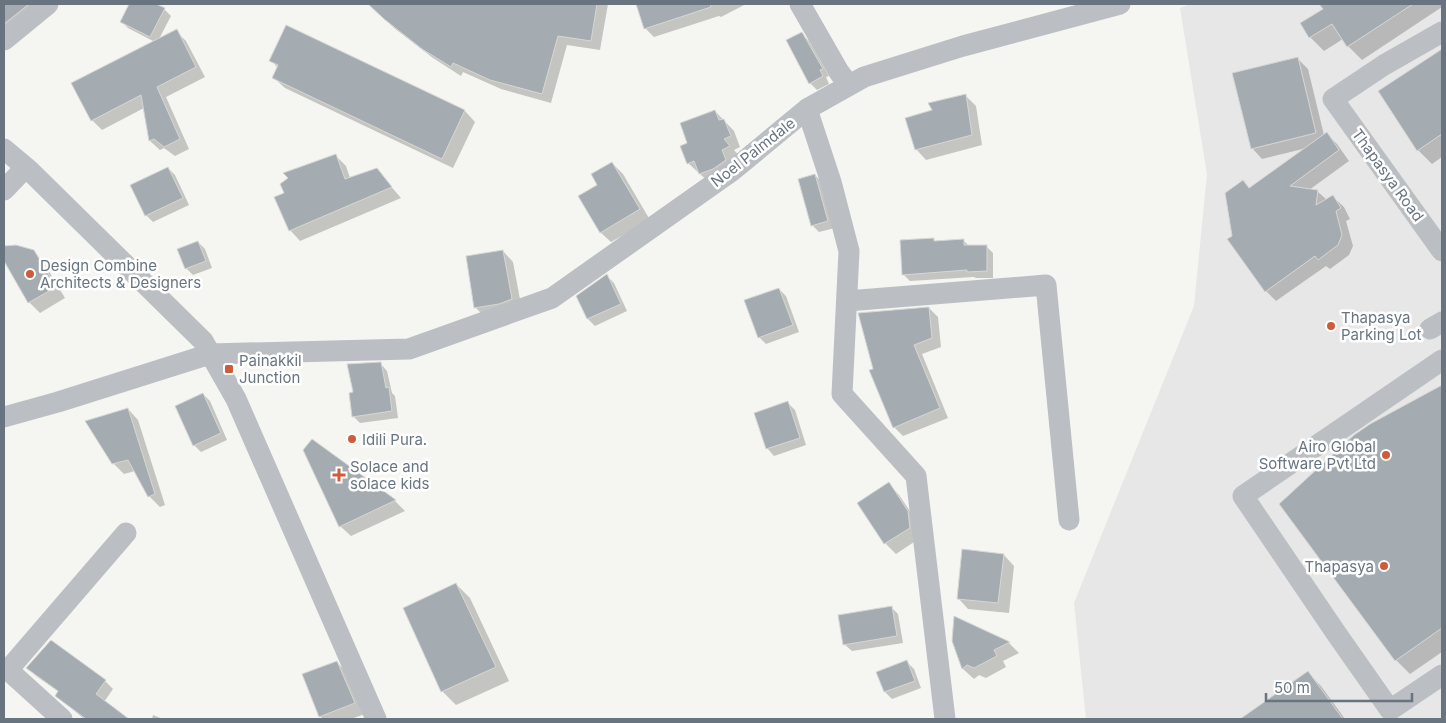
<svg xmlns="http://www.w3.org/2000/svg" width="1446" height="723" font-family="Inter,sans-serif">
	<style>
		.built { fill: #e6e7e6 }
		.shadow { fill: #0003 }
		.building { fill: #a5acb1; stroke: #d7d7d5 }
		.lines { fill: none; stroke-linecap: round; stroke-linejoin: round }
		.minor { stroke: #bbbec2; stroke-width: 21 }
		.poi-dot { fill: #ce5c3a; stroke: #fff; stroke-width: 2 }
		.labels { text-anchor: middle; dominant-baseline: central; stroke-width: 5; stroke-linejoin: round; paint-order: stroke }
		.street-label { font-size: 15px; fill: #687580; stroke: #fff }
		.poi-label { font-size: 15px; fill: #687580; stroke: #fff; text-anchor: start }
	</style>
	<rect width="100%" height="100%" fill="#f5f5f2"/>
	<path class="built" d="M1190 4H1442V719H1086L1074 603 1194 306 1207 174 1180 8Z"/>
	<path class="shadow" d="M4 4H37L4 45Z
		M130 4H153L164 9 171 16 159 39 176 31 186 41 205 77 166 97 189 149 175 156 164 148 160 150 150 141 144 108 102 130 92 120 155 42 128 28 121 21Z
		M370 4H608L600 50 567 45 551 103 501 89 463 72 461 76 433 58 394 28Z
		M637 4H746L721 17 719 16 654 37 645 28Z
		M1327 4H1442V7L1362 60 1348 46 1343 39 1324 51 1310 37 1324 10 1322 7Z
		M287 27 465 111 475 122 453 168 285 88 274 78 278 68 271 60Z
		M802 34 809 41 829 76 826 77 829 84 817 90 810 83Z
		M1442 50V157L1432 164 1418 150 1379 92Z
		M1297 58 1308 69 1324 135 1327 134 1337 144 1349 161 1309 190 1317 191 1327 200 1333 197 1344 207 1350 219 1346 221 1353 246 1349 255 1330 269 1326 266 1276 301 1266 291 1233 236 1243 182 1250 189 1307 148 1262 159 1252 148Z
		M965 95 976 106 982 145 926 160 916 149 934 111Z
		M715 111 734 131 740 147 734 150 740 157 711 184 688 163 689 144Z
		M335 155 346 166 350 178 376 169 401 198 300 241 290 230Z
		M612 163 623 174 650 220 611 242 600 232Z
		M168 168 175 175 189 205 153 222 146 215Z
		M815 175 822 182 835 228 819 232 812 225Z
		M933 239 936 242 963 240 969 246H986L993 253V278H976L974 277 910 281 903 274Z
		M198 242 205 249 212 268 193 275 186 268Z
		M16 246 33 251 44 263 65 298 40 313 29 302 4 259V247Z
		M503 251 513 262 522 310 486 318 475 307Z
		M607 276 614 283 627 311 595 326 588 319 578 297Z
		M779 289 786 296 799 332 766 344 759 337Z
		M929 308 938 317 941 347 922 354 948 418 903 436 894 427 874 370Z
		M380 363 387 371 392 393 395 396 398 418 360 423 353 416 355 393Z
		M1442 386V652L1410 674 1396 660 1371 425Z
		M203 394 210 401 227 440 201 452 194 445Z
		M788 403 795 410 806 445 774 456 767 448Z
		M128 409 138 420 165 505 160 507 149 496 135 471 124 474 113 463Z
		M313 440 395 501 405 511 351 536 340 526Z
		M889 484 899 495 918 523 920 538 896 554 885 543 859 503Z
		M1004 555 1014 566 1009 613 968 609 958 598Z
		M456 584 470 598 509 681 456 705 442 691Z
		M891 607 898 614 903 643 852 651 844 644Z
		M955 618 1009 643 1019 653 1003 661 1006 667 986 678 979 675 974 679 963 669 953 641Z
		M337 662 347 673 365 714 351 719H323L320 716Z
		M907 662 914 669 921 688 892 699 885 692Z
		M28 668 105 681 113 689 104 702 127 719H84L56 695 59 692 36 676Z
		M1307 672 1321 686 1345 719H1242Z
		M153 715 163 719H152Z"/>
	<path class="building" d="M4 4H29L4 24Z
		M129 4H156L165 8 150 37 120 22Z
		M368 4H597L591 41 558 36 542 94 490 80 453 63 451 67 422 49 384 19Z
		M636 4H710L711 7 644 29Z
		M1319 4H1413L1347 47 1332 24 1309 38 1300 23 1323 9Z
		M286 25 465 110 442 159 272 78 278 65 269 61Z
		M177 29 196 67 157 87 180 139 164 147 154 139 149 141 141 95 91 121 71 83Z
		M802 32 823 69 820 70 823 76 809 84 786 40Z
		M1442 49V134L1417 151 1378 91Z
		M1298 57 1316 133 1251 149 1232 73Z
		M966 94 972 135 915 150 905 118 932 110 928 103Z
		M715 110 719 120 724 119 731 136 724 139 730 146 722 150 726 160 713 169 699 174 694 161 687 164 680 146 687 143 680 123Z
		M1327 132 1339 150 1290 186 1318 190 1316 205 1333 195 1341 208 1336 211 1342 235 1338 245 1318 260 1315 256 1265 292 1227 239 1232 236 1225 193 1243 180 1249 188Z
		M336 154 345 179 377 168 392 187 289 231 274 197 284 193 280 184 288 178 283 173Z
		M612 162 640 209 600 233 578 196 597 185 591 174Z
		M168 167 183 198 145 216 130 185Z
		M815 174 828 221 811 226 798 179Z
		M934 238V241L964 239V245H987V271L967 272V270L902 275 900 240Z
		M198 241 206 261 185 269 177 249Z
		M16 245 34 250 56 287 28 303 4 261V246Z
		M503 250 512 299 499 304 474 308 466 256Z
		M607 274 621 304 587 319 576 296Z
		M779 288 793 325 758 338 744 300Z
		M929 307 932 338 914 345 940 408 893 428 869 370 873 369 858 313Z
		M381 362 386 388 389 387 392 411 352 417 349 393 353 392 347 364Z
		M1442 385V628L1395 661 1279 504 1354 435 1370 424Z
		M203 393 221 433 193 446 175 406Z
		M788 401 800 438 766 449 754 413Z
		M128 408 155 494 148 497 128 460 112 464 85 421Z
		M312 439 396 500 339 527 303 450Z
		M889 482 908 511 910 528 884 544 857 503Z
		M962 549 1004 554 998 603 957 599Z
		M456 583 496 667 441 692 403 608Z
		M892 606 897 636 843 645 838 615Z
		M954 616 1010 642 994 650 997 656 974 668 967 665 962 669 952 641Z
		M51 640 106 680 96 694 129 719H86L55 696 58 691 26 668Z
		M907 660 915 681 884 692 876 672Z
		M337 661 355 703 319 717 302 674Z
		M1308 671 1343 719H1240Z"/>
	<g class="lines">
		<path class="minor" d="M800 4 839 72 849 85
			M1442 32 1384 65 1333 99 1442 251
			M4 40 48 4
			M807 109 831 182 849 251 842 394 916 476 945 719
			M4 149 29 170 203 341 236 399 376 719
			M4 190 25 168
			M847 301 1046 285 1069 520
			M1430 329 1442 322
			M1442 360 1243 496 1336 633 1390 710 1442 675
			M4 417 58 402 210 354 409 349 552 298 732 171 807 109 864 77 963 46 1120 4
			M62 719 8 670 126 533"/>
	</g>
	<g class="poi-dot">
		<circle cx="30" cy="274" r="5"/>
		<circle cx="1331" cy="326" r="5"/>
		<rect x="224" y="364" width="10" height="10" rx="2.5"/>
		<circle cx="352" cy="439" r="5"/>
		<circle cx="1386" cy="455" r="5"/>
		<path d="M336.5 467.5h5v5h5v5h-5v5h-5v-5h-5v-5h5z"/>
		<circle cx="1384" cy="566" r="5"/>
	</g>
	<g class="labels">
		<g class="street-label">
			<text transform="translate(753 152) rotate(-38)">Noel Palmdale</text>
			<text transform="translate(1388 175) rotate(54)">Thapasya Road</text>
		</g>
		<g class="poi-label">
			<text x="40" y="265">Design Combine<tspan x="40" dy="17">Architects &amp; Designers</tspan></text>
			<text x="1341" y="317">Thapasya<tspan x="1341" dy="17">Parking Lot</tspan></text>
			<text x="239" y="360">Painakkil<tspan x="239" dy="17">Junction</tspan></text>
			<text x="362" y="439">Idili Pura.</text>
			<text x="1376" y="446" text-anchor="end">Airo Global<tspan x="1376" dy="17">Software Pvt Ltd</tspan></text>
			<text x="350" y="466">Solace and<tspan x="350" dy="17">solace kids</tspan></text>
			<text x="1374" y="566" text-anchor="end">Thapasya</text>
		</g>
	</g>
	<rect width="1446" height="723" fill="none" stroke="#687580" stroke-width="10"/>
	<path d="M1266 693v8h146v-8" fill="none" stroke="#687580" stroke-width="2.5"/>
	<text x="1274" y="693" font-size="15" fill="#687580" stroke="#ffffff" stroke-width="4" paint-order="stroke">50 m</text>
</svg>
